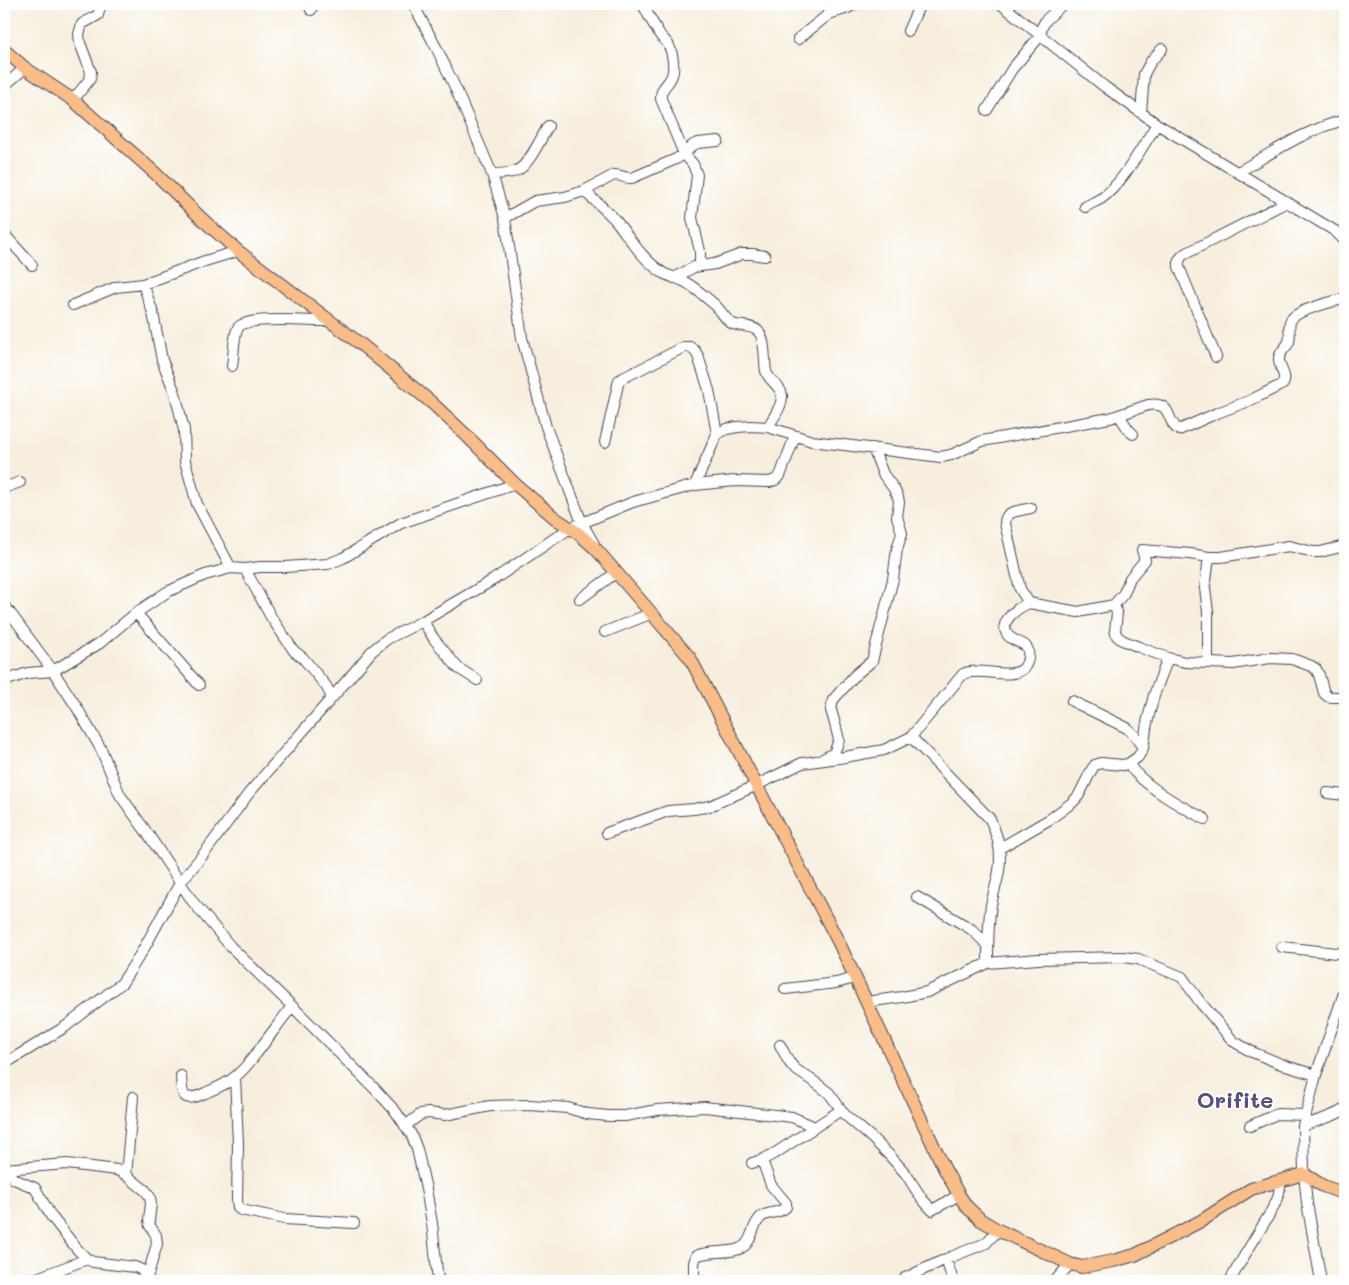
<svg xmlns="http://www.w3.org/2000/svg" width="1349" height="1285" font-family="Mali,sans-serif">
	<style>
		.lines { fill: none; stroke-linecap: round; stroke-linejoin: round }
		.minor-casing { stroke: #424153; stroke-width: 12 }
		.major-casing { stroke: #424153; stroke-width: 14 }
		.minor { stroke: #fff; stroke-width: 10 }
		.major { stroke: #f8bd89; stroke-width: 12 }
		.labels { text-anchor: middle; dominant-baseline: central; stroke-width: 4; stroke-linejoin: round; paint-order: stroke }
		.district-label { font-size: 22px; font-weight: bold; fill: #59517a; stroke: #fff }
	</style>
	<rect width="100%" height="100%" fill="#fff"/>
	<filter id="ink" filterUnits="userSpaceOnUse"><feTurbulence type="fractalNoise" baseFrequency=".02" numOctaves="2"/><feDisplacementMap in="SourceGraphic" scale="10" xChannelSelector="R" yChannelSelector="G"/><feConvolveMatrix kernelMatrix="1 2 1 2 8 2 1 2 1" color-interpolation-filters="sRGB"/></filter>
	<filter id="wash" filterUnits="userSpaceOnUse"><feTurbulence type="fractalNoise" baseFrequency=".0096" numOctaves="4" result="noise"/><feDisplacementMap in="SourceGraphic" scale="20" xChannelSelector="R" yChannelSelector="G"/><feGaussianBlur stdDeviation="1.12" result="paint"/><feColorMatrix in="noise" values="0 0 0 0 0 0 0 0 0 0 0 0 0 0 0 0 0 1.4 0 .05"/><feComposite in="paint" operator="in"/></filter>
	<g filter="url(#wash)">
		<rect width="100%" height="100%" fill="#f7eedd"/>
	</g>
	<g filter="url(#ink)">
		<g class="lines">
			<defs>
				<path id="minor" d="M309 4 311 10
					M413 4 437 49 454 85 492 174 505 218 522 338 546 427 582 523 594 544
					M643 4C647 14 654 25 660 35 662 38 666 41 668 44 672 51 674 63 673 71 672 84 660 85 661 99L684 154 693 164 697 175 692 218 700 251V266
					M1001 4 1105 87 1157 124 1335 231 1345 241
					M908 31 920 4
					M798 39 829 14 848 8 855 4
					M4 86 25 68
					M73 100 90 79 91 72 80 43 79 34 82 24 98 15 101 4
					M987 110 1012 69 1040 36 1042 27 1046 20 1063 4
					M1141 113 1144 74 1151 61 1162 49
					M1238 172C1272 153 1306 129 1345 120
					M492 174C500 174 508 174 516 171 529 166 541 138 548 126
					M584 191C595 201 608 211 617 222 631 240 643 260 663 273 668 276 675 277 681 280 693 285 704 296 714 304 721 310 725 320 733 324 740 327 752 325 758 331 766 338 764 361 766 371 769 382 781 385 782 396 782 407 773 418 768 427
					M1085 207C1090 204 1097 201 1102 198 1123 183 1143 145 1157 124
					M505 218 535 201 565 197 584 191 614 175C620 174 625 179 632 178L676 159 684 154 693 145 698 143 718 141
					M4 234 32 265
					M674 278 694 267 715 264 742 254H752L765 256
					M143 284 153 313 162 360 175 393 184 430 185 461 197 504 231 568
					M73 305 116 287 143 284 205 261 238 251
					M1216 357 1179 267V260L1183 255 1287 202
					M232 366C234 356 233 336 238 328 245 315 314 322 330 321
					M1119 415 1128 429 1133 434
					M717 434 727 429 737 427 751 426 768 427 812 441 941 457 951 455 982 441 1110 418 1148 405C1174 401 1165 422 1179 430L1217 413 1249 401 1283 384C1288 375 1278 368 1279 358 1280 351 1286 348 1289 342 1291 335 1288 329 1290 322 1293 310 1333 302 1345 298
					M605 442 619 380 684 347H690L695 351 698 356 709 390 717 434 695 485
					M4 488 20 482
					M245 569 271 617 294 651 303 658 326 686 332 697
					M580 599 617 572
					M1029 603 1020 589 1005 523C1005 510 1020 511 1031 508
					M1114 605 1117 613 1115 631 1117 636 1122 640 1139 647 1168 658 1185 662 1233 664 1270 658 1292 659 1311 666 1316 669 1319 675 1324 693 1327 696 1332 697H1345
					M4 606 11 614 53 671 76 706 101 749 120 795 150 837 193 902 231 947 292 1006 375 1089 396 1112 411 1134 417 1149 426 1189 432 1223 438 1281
					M136 613 199 685
					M423 621 434 639 458 668 477 680
					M605 632 652 613
					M1208 662V612L1205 588 1209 557
					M4 681 28 673 53 671 100 643 136 613 167 592 205 575 231 568 245 569 260 567H285L328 564 343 558 401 523 515 484
					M1072 701 1127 728 1135 736 1143 748
					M911 737 990 819C998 837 1002 851 999 871 997 883 993 894 991 905 988 924 988 944 988 963
					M823 759 834 753 839 740 835 724 831 710 833 700 855 675 872 661 893 579 897 549 902 533 897 517 899 502 898 497 894 489 883 474 873 448
					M1128 764C1145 787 1180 806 1205 819
					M1327 793 1345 795
					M607 833 668 811 694 809 710 806 757 785 802 763 839 758 884 750 911 737 963 674C979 666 1011 681 1024 668 1026 665 1028 661 1028 657 1031 640 1014 645 1007 634 998 621 1019 607 1029 603L1078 612 1114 605 1124 593 1130 578 1145 560 1142 550 1190 554 1209 557H1221L1289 546 1313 552H1320L1345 546
					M1000 848 1050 819 1073 802 1079 795 1092 769 1095 765 1101 763 1123 765 1128 764 1138 757 1143 748 1147 723 1154 695 1168 658
					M917 897 971 929 988 945
					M1282 947 1345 954
					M785 989 836 983 855 978
					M866 1002 902 997 927 992 988 963 1038 959 1123 957 1138 959 1182 977 1200 1002 1233 1041 1252 1052 1286 1066 1316 1075
					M780 1045 789 1062 795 1069 816 1083 829 1093 845 1115 872 1138 890 1156 906 1174 922 1199 932 1210 959 1195
					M4 1064 65 1027 122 983 143 950 180 883 206 851 249 793 350 677 372 651 387 639 423 621 493 580 570 528 633 502 695 485 735 481 769 482 775 480 780 476 795 436
					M181 1076C182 1097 183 1103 205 1093 215 1089 227 1084 236 1076 245 1069 252 1059 259 1050 270 1035 281 1021 292 1006
					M235 1077 238 1144 237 1200 238 1208 241 1210 284 1219 354 1223
					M405 1126 421 1114 428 1113 445 1115 490 1106 530 1105 568 1108 588 1114 608 1116H625L657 1110 705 1107 792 1117 815 1127
					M1250 1126 1277 1114 1305 1115
					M1303 1126C1314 1121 1338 1116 1345 1108
					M752 1163 762 1160 777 1152 841 1110
					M4 1169 67 1164 117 1170 126 1175 146 1191 150 1197 151 1204 149 1220 150 1226 156 1235 157 1244 147 1278
					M4 1169 14 1179 35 1188 51 1216 77 1249 87 1259 93 1262 135 1267 142 1270 147 1281
					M126 1175 133 1097
					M946 1259 953 1281
					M905 1278 946 1259 986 1243 998 1230
					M4 1279 21 1280 37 1278 87 1259
					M694 1281V1263L696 1256C710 1250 725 1254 739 1249 753 1244 751 1226 761 1217 769 1211 780 1214 786 1207V1203L771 1185 762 1160
					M1055 1281 1070 1264
					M1230 1281 1237 1268 1269 1215 1278 1198 1281 1180
					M1321 1281 1307 1203 1304 1174 1303 1126 1316 1075 1345 990"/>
				<path id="major" d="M4 50 25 68 73 100 156 174 203 220 238 251 363 346 432 403 465 434 515 484 555 518 579 534 596 549 690 658 839 943 944 1168 959 1195 967 1207 981 1220 998 1230 1070 1264 1082 1267 1113 1261 1135 1255 1201 1221 1251 1189 1304 1174 1323 1186 1345 1194"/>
			</defs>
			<use href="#minor" class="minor-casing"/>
			<use href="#major" class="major-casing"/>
			<use href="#minor" class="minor"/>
			<use href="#major" class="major"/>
		</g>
	</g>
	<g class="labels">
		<g class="district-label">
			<text x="1235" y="1099">Orifite</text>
		</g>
	</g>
	<rect width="1349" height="1285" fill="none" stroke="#fff" stroke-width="20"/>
</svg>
